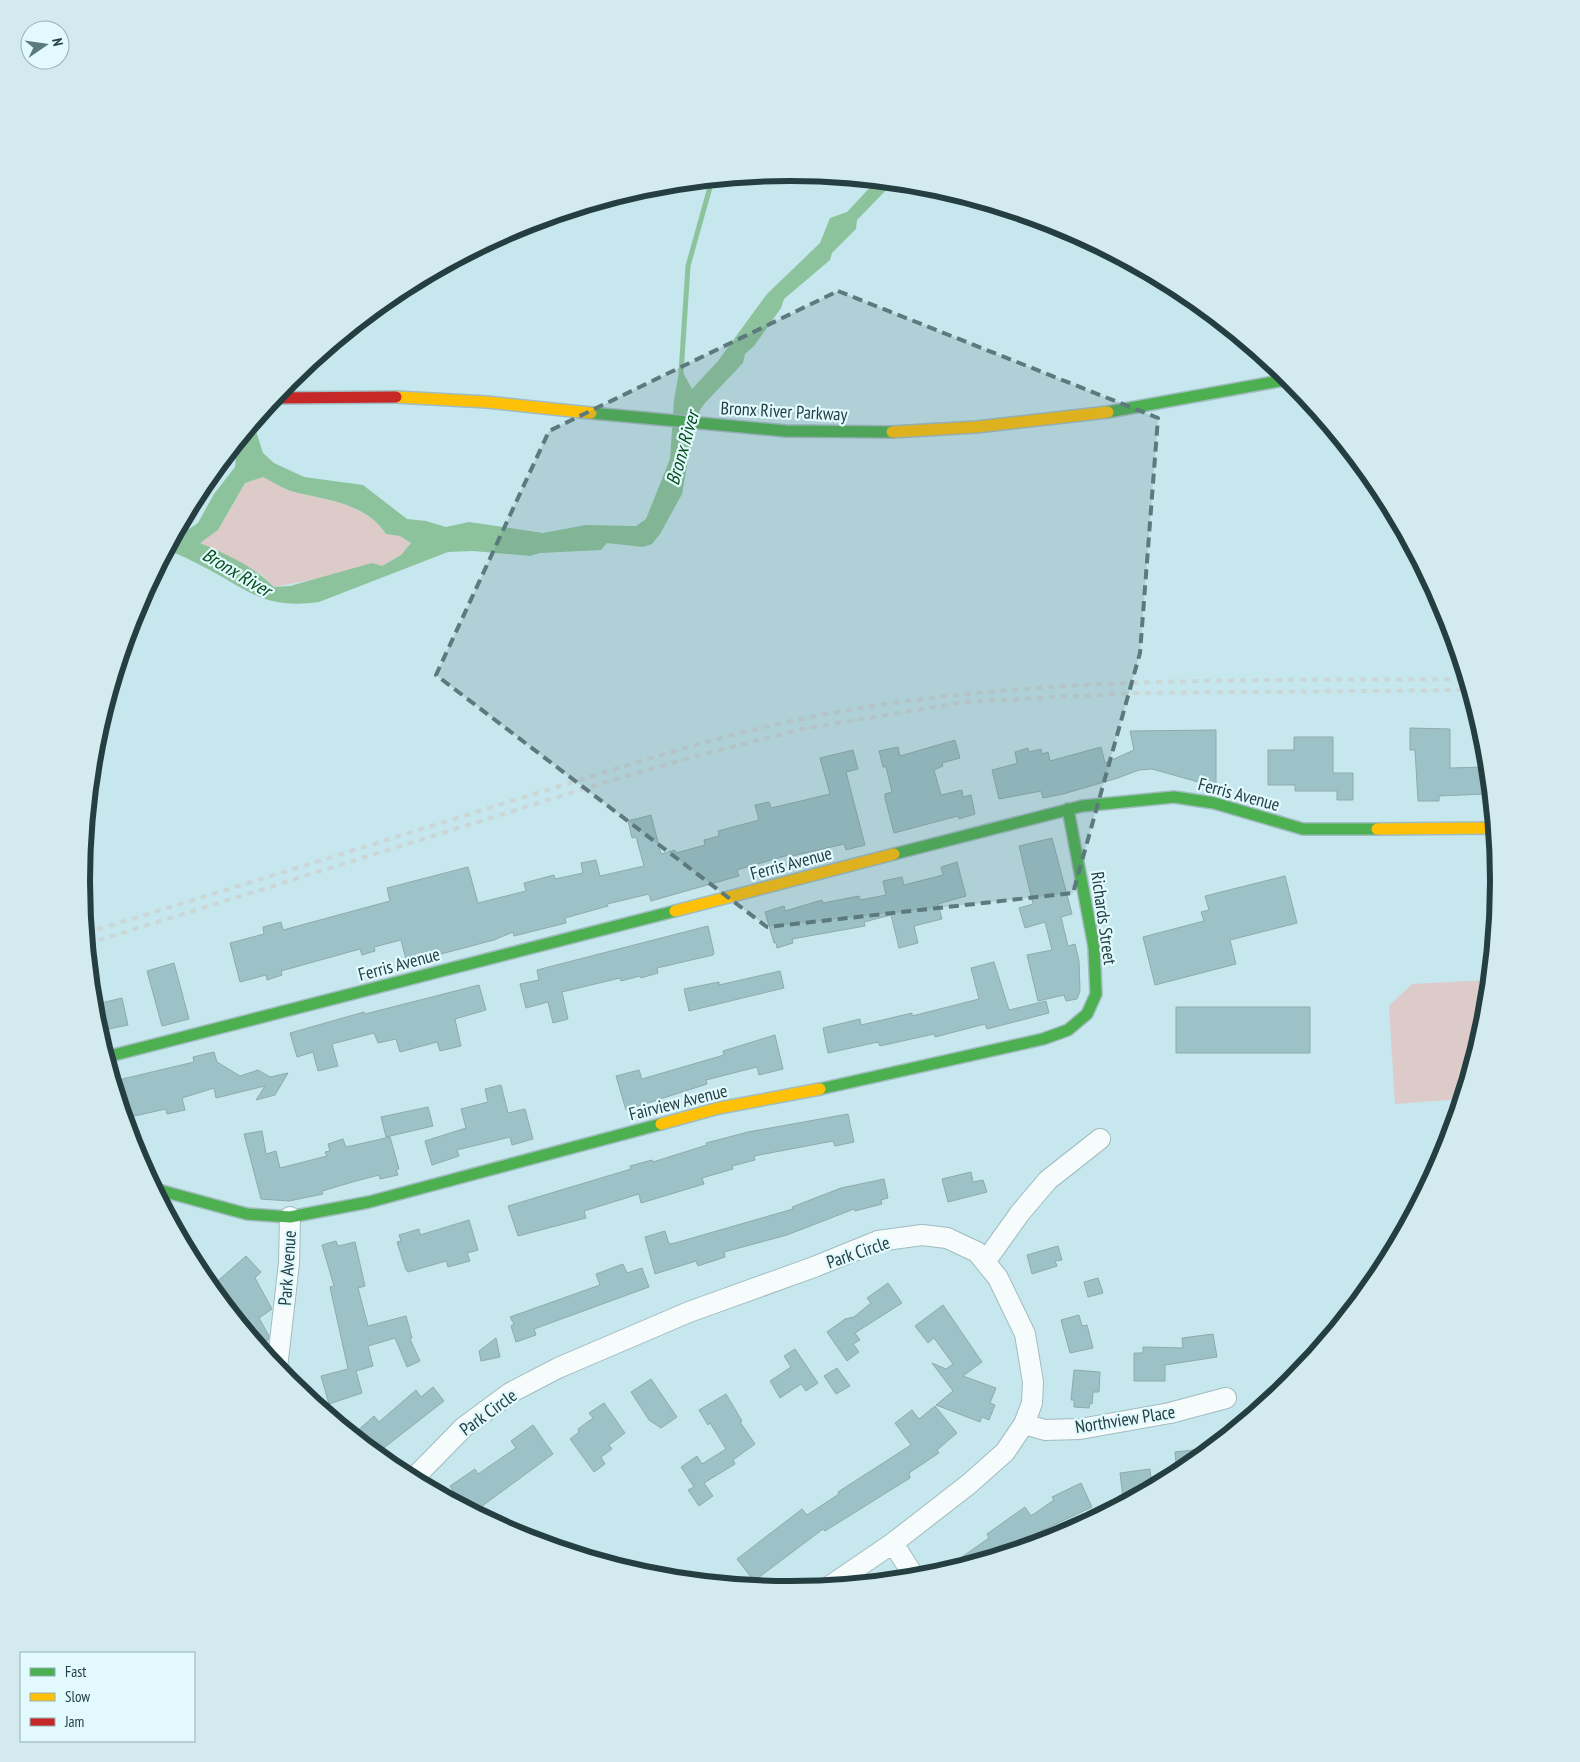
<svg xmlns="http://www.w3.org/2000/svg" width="1580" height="1762" font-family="'PT Sans Narrow',sans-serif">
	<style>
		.green { fill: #ddcbc9 }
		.water { fill: #8cc39d; fill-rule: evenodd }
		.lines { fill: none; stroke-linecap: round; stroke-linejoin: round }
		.stream { stroke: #8cc39d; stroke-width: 5 }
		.building { fill: #9cc2c7; stroke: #8faaae }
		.street-casing { stroke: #a1bcc0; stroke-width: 22 }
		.fast-casing { stroke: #a1bcc0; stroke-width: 14 }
		.slow-casing { stroke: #a1bcc0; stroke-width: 14 }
		.jam-casing { stroke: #a1bcc0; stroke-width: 14 }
		.street { stroke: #f6fbfc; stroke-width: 20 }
		.fast { stroke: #4caf50; stroke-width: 11 }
		.slow { stroke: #ffc107; stroke-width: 11 }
		.jam { stroke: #c62828; stroke-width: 11 }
		.rail { stroke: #cbd6d7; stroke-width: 4; stroke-dasharray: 6 6; stroke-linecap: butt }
		.marked { fill: #5c797d; fill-opacity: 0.2; stroke: #5c797d; stroke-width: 4; stroke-dasharray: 10 6; stroke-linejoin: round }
		.labels { text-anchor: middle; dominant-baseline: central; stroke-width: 4.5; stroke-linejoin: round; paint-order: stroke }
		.street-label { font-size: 18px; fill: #243e41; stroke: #e2fafd }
		.water-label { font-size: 19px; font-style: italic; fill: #034d18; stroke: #e2fafd }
		.rim { fill: none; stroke: #243e41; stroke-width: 6 }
	</style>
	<rect width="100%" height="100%" fill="#c5e7ed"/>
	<path class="green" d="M263 476C273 482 283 489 294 492 327 500 366 503 386 534L400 536 411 543 401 555 382 566 274 587 262 575 200 543 218 530 245 483Z
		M1489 980 1485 1020 1461 1099 1395 1104 1389 1006 1412 984Z"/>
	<path class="water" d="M876 181 894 182 857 220 856 229 832 253 830 260 784 299 781 308 754 346 745 354 743 363 705 403 700 410 688 460 682 494 660 534 652 544 643 547 607 543 601 550 540 553 530 556 473 551 448 552 319 602C261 610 247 588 198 564 188 559 178 553 167 551L176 534 186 531 198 523 214 494 235 467 237 443 246 432 256 431 263 453 274 463 304 477 363 485 407 519 426 521 446 527 469 522 543 533 586 525 636 526 646 519 670 459 674 400 680 367 692 389 718 361 767 294 820 243 830 218 847 212ZM263 477C273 482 283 489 294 492 327 500 366 503 386 534L400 536 411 543 401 555 382 566 372 563 290 586 274 587C253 566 228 555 200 543L218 530 245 483Z"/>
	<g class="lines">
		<path class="stream" d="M681 373 688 266 712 180"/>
	</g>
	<path class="building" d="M1410 728 1450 729V768L1485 767V794L1439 796V801H1418L1415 750H1410Z
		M1216 730V787L1152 769 1139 770 1118 778 1063 794 1043 798 1041 791 999 799 992 770 1015 764 1017 762 1015 752 1028 748 1029 752 1041 749 1042 754 1048 752 1050 761 1101 747 1105 763 1134 750 1130 731Z
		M1294 737H1333V773H1353V800H1337V791H1295V785H1268V750H1294Z
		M955 740 960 758 942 763 943 766 934 770 941 795 962 790 963 797 971 795 975 814 959 819 958 816 894 833 885 798V794L892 792 886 767H883L879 751 898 747 900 756Z
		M853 750 858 769 846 772 865 845 846 850 844 844 792 856V854L737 870 739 876 686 891 651 901 649 894 607 904 608 906 565 918 566 923 514 936 513 932 494 940 407 963 401 940 374 947 375 951 362 955 360 949 281 971 282 975 267 980 266 975 240 982 230 943 264 934 263 927 281 922 283 930 390 901 387 888 468 867 478 903 526 891 524 883 554 875 555 879 583 873 581 863 596 860 600 876 644 866 636 837 632 838 628 821 651 815 661 854 675 850 676 853 705 845 704 840 719 836 718 831 759 820 755 805 769 802 771 808 830 794 820 758Z
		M1052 838 1072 914 1061 917 1068 946 1075 944 1079 961 1080 991 1077 999 1066 1001 1064 995 1038 1001 1027 955 1052 950 1045 922 1025 928 1019 908 1033 904 1019 846Z
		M957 862 966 896 938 904 942 919 914 926 918 943 899 948 891 915 864 922 865 926 792 939 793 943 777 948 776 943H774L765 912 784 906 785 911 822 900 823 903 859 896 860 900 886 895 883 881 902 877 904 885 943 875 941 867Z
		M1285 876 1297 923 1230 940 1236 964 1155 985 1143 937 1204 921 1201 912 1209 910 1205 896Z
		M708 926 714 953 713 955 657 968 658 973 641 978 640 976 621 981 620 978 562 992 568 1019 553 1023 548 1002 526 1008 520 984 539 980 537 970Z
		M994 962 1009 1010 1046 1001 1049 1013 987 1029 985 1024 935 1037 934 1034 880 1046 878 1042 828 1053 823 1028 860 1019 861 1025 912 1013V1016L979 999 971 968Z
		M174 963 189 1019 162 1026 147 971Z
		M780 971 784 988 689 1011 684 989 719 982V985Z
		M479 985 486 1010 455 1019 461 1046 440 1051 437 1042 400 1052 396 1039 378 1043 374 1033 332 1044 338 1066 318 1071 313 1052 297 1057 290 1033 364 1012 365 1014Z
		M122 998 128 1025 99 1031 93 1005Z
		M1176 1007H1310V1053H1176Z
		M775 1035 783 1069 759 1075 757 1067 706 1080 707 1084 626 1110 616 1076 639 1070 642 1079 724 1055 723 1051Z
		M214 1052 217 1062 240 1076 258 1070 270 1077 288 1073 275 1095 256 1100 265 1086 216 1098 214 1088 182 1098 185 1110 167 1114 166 1109 125 1118 114 1081 194 1062 193 1057Z
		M501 1085 508 1113 525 1109 533 1139 512 1145 510 1137 457 1150 459 1156 432 1165 425 1141 466 1128 461 1109 488 1102 485 1089Z
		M428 1107 433 1126 386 1137 381 1117Z
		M848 1114 854 1142 835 1146 833 1141 754 1156 755 1160 732 1166 733 1169 702 1178 704 1184 641 1203 639 1194 584 1211 586 1218 518 1236 508 1206 631 1169 630 1166 652 1160 653 1162 707 1145 706 1143 748 1132Z
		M262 1131 266 1154 276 1151 280 1168 327 1156 325 1152 330 1151 328 1144 343 1139 346 1147 390 1137 399 1169 396 1170 398 1175 380 1179 379 1175 356 1181 322 1191 323 1194 289 1201 261 1199 244 1134Z
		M971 1172 973 1182 983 1180 987 1192 948 1202 942 1179Z
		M884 1179 888 1198 881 1200 882 1204 855 1211 854 1209 787 1235 724 1252 725 1257 698 1266 696 1261 655 1274 645 1237 665 1231 669 1244 675 1243 793 1209 792 1207 841 1188Z
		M469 1220 478 1250 467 1253 470 1261 448 1267 446 1261 408 1272 406 1270 397 1242 401 1241 399 1235 419 1229 420 1235Z
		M336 1241 338 1246 355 1242 365 1286 358 1288 368 1326 406 1316 412 1338 410 1339 420 1361 407 1367 395 1338 368 1346 373 1366 356 1371 362 1393 329 1404 321 1376 348 1369 330 1287 334 1286 322 1245Z
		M1058 1246 1062 1260 1055 1261 1057 1266 1032 1274 1027 1255Z
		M246 1256 261 1272 255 1278 272 1309 259 1318 269 1336 268 1340 259 1345 211 1287Z
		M623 1264 627 1273 642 1268 649 1287 534 1329 536 1335 516 1342 511 1326 514 1324 510 1317 600 1285 596 1274Z
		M1098 1278 1103 1293 1088 1297 1084 1282Z
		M888 1283 902 1303 855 1333 860 1340 853 1344 859 1352 847 1361 827 1332 845 1319 854 1317 871 1303 867 1298Z
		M943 1305 982 1362 963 1376 996 1388 990 1403 995 1405 989 1420 982 1417 980 1422 936 1405 953 1391 932 1363 946 1369 953 1364 934 1338 928 1343 915 1326Z
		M1079 1315 1082 1326 1087 1325 1093 1348 1070 1353 1061 1320Z
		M1213 1334 1217 1357 1165 1365V1381H1134V1353H1143V1347L1183 1348 1182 1338Z
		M496 1338 500 1357 481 1361 479 1351Z
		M795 1349 818 1383 806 1391 801 1384 780 1398 770 1381 791 1367 784 1356Z
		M837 1368 850 1386 836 1394 824 1376Z
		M1074 1370 1100 1372 1099 1392H1093L1092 1404 1090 1403 1089 1408 1074 1407V1400H1071Z
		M651 1379 677 1417 661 1428 649 1420 631 1392Z
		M433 1387 444 1401 376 1454 355 1433 374 1416 379 1422 416 1390 421 1397Z
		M726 1394 742 1421 740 1422 755 1444 733 1460 735 1464 704 1483 713 1496 699 1506 688 1490 694 1487 681 1467 697 1456 702 1464 726 1449 710 1423 708 1425 699 1410Z
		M604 1403 625 1433 609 1445 612 1449 601 1457 605 1464 594 1472 570 1439 579 1432 578 1429 593 1418 589 1413Z
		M935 1406 957 1433 937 1450 939 1453 909 1473 910 1478 825 1531 823 1529 754 1581 737 1559 802 1509 807 1515 839 1494 838 1492 911 1445 895 1423 912 1410 919 1419Z
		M533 1425 553 1454 474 1512 463 1506 450 1486 475 1469 478 1474 516 1448 511 1441Z
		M1211 1448 1184 1470 1177 1474 1175 1452Z
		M1150 1469 1152 1487 1133 1497 1123 1498 1120 1473Z
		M1081 1483 1092 1507 1041 1531 1043 1535 1033 1544 948 1570 946 1568 989 1538 987 1534 1025 1507 1031 1516 1054 1500 1052 1497Z"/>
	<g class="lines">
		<defs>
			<path id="street" d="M985 1262 1020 1213 1048 1180 1100 1139
				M277 1368 289 1263 290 1217
				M1024 1424 1045 1430 1080 1429 1170 1413 1226 1398
				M413 1479 464 1427 510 1393 558 1368 689 1312 814 1267 878 1241 922 1235 947 1238 977 1252 998 1278 1025 1334 1033 1382 1032 1403 1024 1424 1005 1452 969 1484 893 1543 830 1586
				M893 1543 915 1578"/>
			<path id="fast" d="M1108 412 1290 379
				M591 413 786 431 892 432
				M894 854 1082 806 1174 797 1214 803 1303 829H1377
				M106 1057 675 911
				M820 1089 1043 1039 1068 1030 1087 1014 1096 994 1094 947 1068 809
				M155 1189 247 1214 290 1217 369 1202 661 1124"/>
			<path id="slow" d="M396 397 487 402 591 413
				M892 432 976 427 1108 412
				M1377 829 1493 828
				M675 911 894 854
				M661 1124 719 1108 820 1089"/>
			<path id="jam" d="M274 398 396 397"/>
		</defs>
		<use href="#street" class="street-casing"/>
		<use href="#fast" class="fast-casing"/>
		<use href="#slow" class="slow-casing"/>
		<use href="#jam" class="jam-casing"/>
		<use href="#street" class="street"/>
		<use href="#fast" class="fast"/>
		<use href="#slow" class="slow"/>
		<use href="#jam" class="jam"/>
		<path class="rail" d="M86 933C233 888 380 842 527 796 617 769 708 738 801 719 1019 674 1244 681 1466 679
			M87 944 593 786 696 756 802 729 965 702 1133 693 1469 690"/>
	</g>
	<path class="marked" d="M838 291 1158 418 1140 653 1073 893 767 927 436 675 549 431Z"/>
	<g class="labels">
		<g class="street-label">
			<text transform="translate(784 411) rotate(3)">Bronx River Parkway</text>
			<text transform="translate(1239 794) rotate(15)">Ferris Avenue</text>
			<text transform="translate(791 863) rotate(-15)">Ferris Avenue</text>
			<text transform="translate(1104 918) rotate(82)">Richards Street</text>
			<text transform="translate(399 964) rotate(-15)">Ferris Avenue</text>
			<text transform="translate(678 1102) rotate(-14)">Fairview Avenue</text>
			<text transform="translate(858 1252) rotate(-19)">Park Circle</text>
			<text transform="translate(287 1268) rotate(-86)">Park Avenue</text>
			<text transform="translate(488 1412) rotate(-36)">Park Circle</text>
			<text transform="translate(1125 1419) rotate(-9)">Northview Place</text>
		</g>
		<g class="water-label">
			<text transform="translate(682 448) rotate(-74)">Bronx River</text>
			<text transform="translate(237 572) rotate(31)">Bronx River</text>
		</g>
	</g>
	<path d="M0 0H1580V1762H0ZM90 881a700 700 0 1 1 1400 0a700 700 0 1 1-1400 0Z" fill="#d3ebee" fill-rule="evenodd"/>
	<path class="rim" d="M90 881a700 700 0 1 1 1400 0a700 700 0 1 1-1400 0Z"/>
	<rect x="20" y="1652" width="175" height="90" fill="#e2fafd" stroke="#96afb2"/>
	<rect x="30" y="1668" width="25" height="8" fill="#4caf50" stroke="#96afb2"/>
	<text x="65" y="1677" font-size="15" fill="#243e41">Fast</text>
	<rect x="30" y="1693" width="25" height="8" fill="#ffc107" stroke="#96afb2"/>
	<text x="65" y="1702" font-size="15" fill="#243e41">Slow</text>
	<rect x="30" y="1718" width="25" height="8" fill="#c62828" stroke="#96afb2"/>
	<text x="65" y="1727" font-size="15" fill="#243e41">Jam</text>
	<g transform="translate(45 45) rotate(77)"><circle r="24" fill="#e2fafd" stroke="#96afb2"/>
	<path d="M0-4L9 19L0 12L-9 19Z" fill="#5c797d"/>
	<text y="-8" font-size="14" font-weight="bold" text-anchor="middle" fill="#243e41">N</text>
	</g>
</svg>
